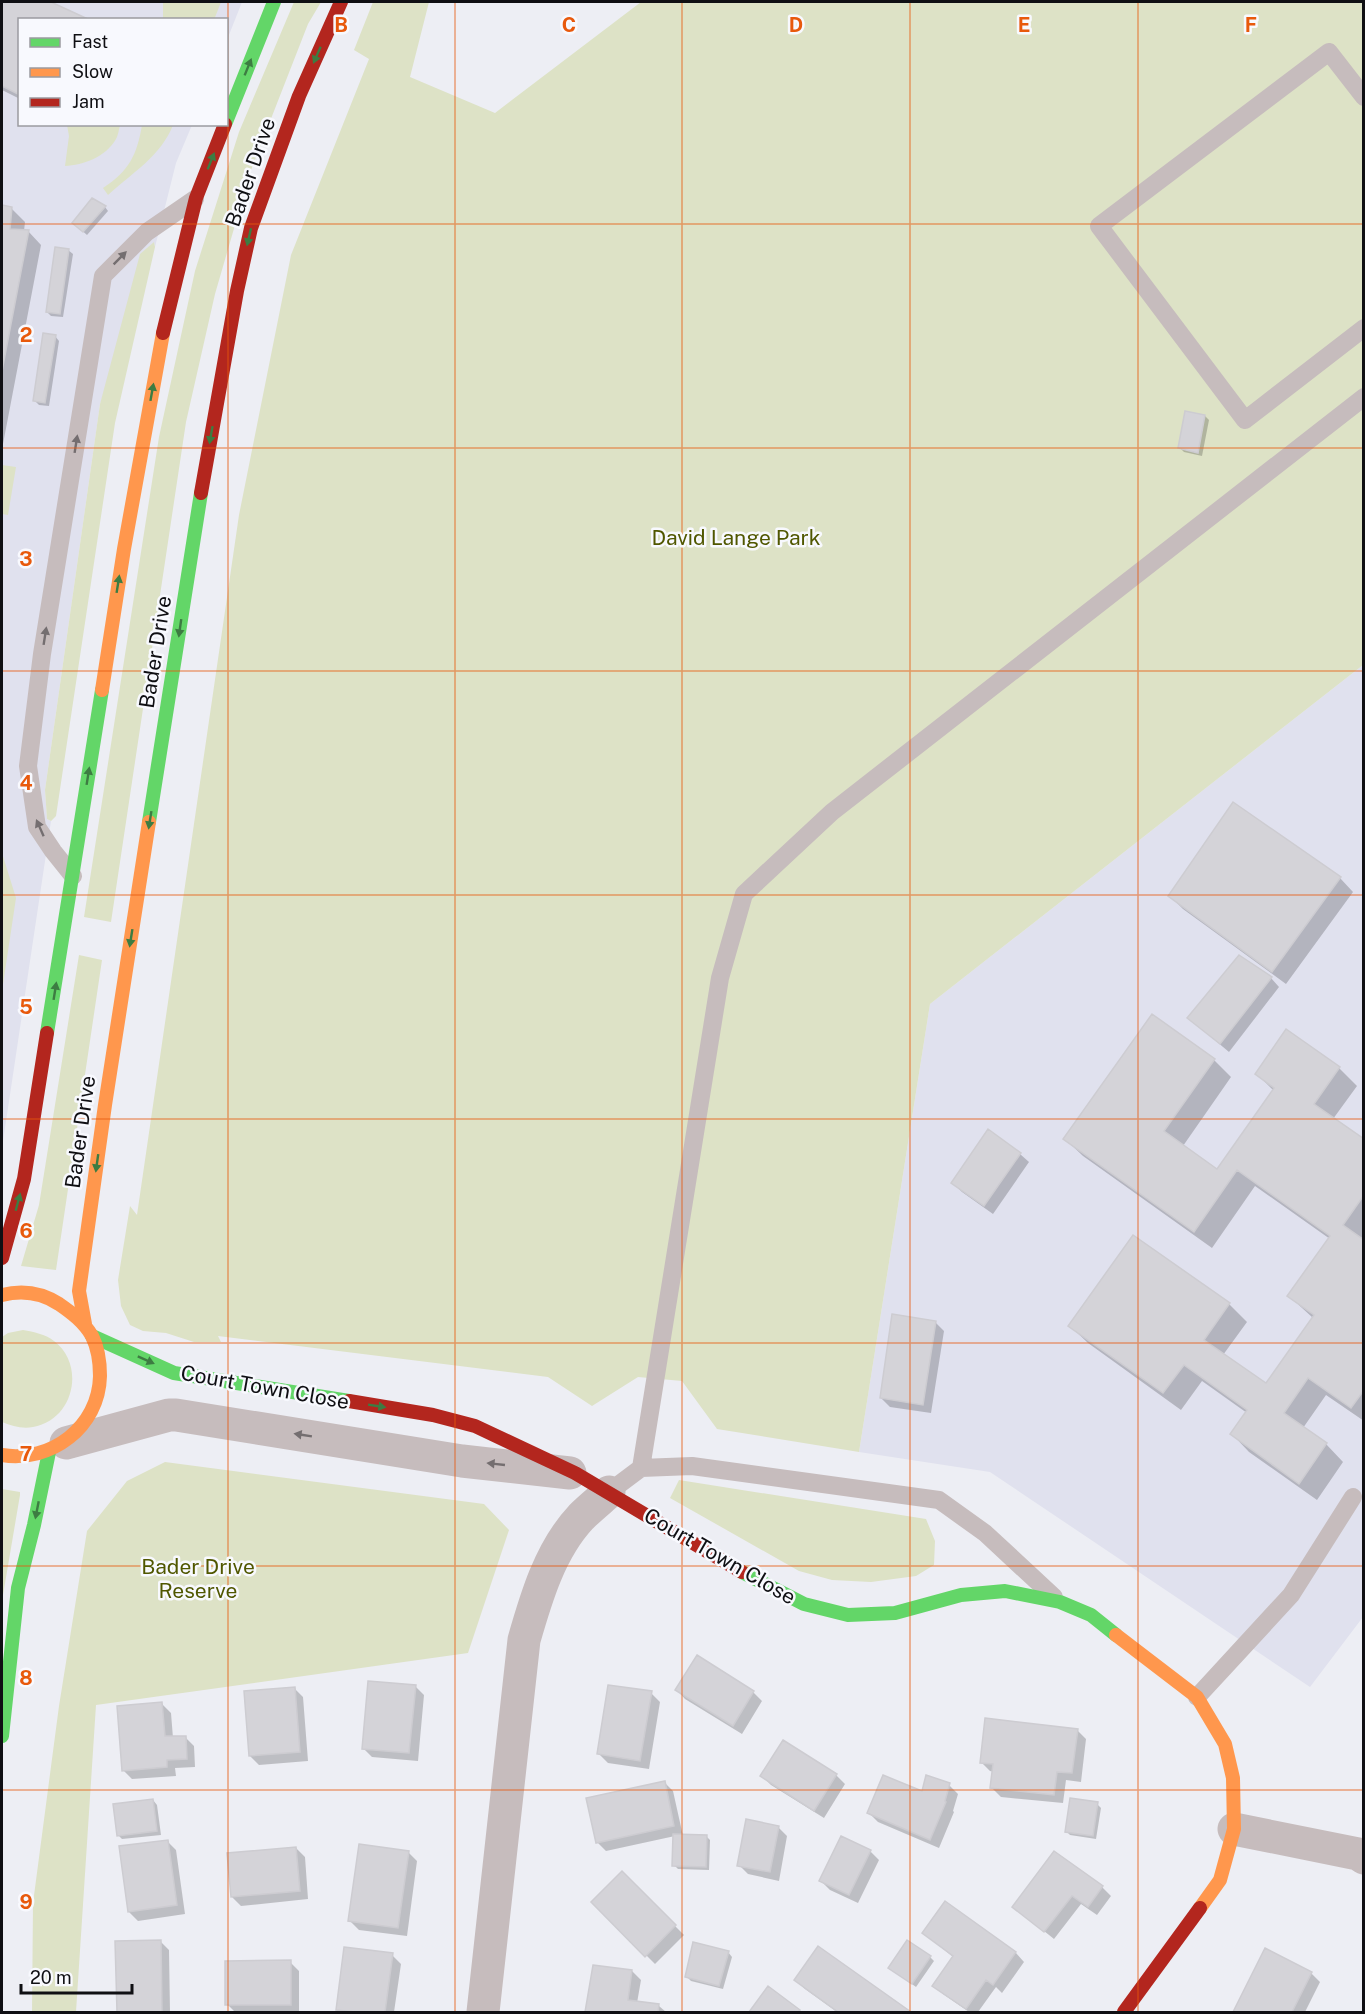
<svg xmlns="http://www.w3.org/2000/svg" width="1365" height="2014" font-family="'Public Sans',sans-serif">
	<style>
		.built { fill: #e0e1ee }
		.green { fill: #dde2c6 }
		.shadow { fill: #0003 }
		.building { fill: #d4d3d8; stroke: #cdccd1; stroke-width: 1.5 }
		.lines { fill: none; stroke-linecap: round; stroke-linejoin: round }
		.lane { stroke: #c6bcbd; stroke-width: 18 }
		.street { stroke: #c6bcbd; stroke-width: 33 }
		.fast { stroke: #63d668; stroke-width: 14 }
		.slow { stroke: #ff974d; stroke-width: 14 }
		.jam { stroke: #b3261e; stroke-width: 14 }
		.oneway { fill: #3d7c42 }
		.oneway2 { fill: #746e70 }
		.grid { fill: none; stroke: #e8590c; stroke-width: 1.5; stroke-opacity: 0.55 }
		.labels { text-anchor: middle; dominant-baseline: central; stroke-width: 5; stroke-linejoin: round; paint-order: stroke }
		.street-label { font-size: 21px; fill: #0f0f13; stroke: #f8f9fe }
		.park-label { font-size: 21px; fill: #505700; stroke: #f8f9fe }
		.grid-label { font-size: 20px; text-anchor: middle; font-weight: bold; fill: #e8590c; stroke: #f8f9fe; stroke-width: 5; stroke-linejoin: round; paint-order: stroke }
	</style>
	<rect width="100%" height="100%" fill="#edeef4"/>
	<path class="built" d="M2 2H242L227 40 226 20H20V124L192 125 176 163 155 247 154 242 100 404 45 790 47 819 51 821 2 1148Z
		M1363 665V1617L1310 1687 990 1472 859 1452 930 1004Z"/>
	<path class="green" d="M163 2H221L214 20 163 19Z
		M294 2H321L308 24 251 170 215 294 186 422 111 922 84 917 159 437 195 271 239 132Z
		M373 2H429L410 77 495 113 641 2H1363V665L930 1004 859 1452 717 1429 682 1381 638 1377 592 1406 548 1377 218 1336 221 1342H194L166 1333 143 1331 130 1325 121 1306 118 1280 130 1206 137 1215 239 515 291 255 369 59 354 50Z
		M67 125V124L120 125C119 129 118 136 116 139 106 157 83 165 65 166L69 136Z
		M142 125H173C161 156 132 173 108 195L103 188C129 171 137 155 142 125Z
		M154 242 155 247 115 423 56 816 51 821 47 819 45 790 100 404 140 254Z
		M2 465 16 467 8 515 2 514Z
		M2 853 16 898 2 991Z
		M79 955 102 960 56 1270 21 1266 39 1205Z
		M23 1330C34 1332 45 1334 54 1341 86 1365 74 1420 33 1427 22 1429 12 1426 2 1422V1337L8 1333Z
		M165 1462 484 1504 509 1530 468 1653 96 1705 76 2012H32L33 1903 59 1706 87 1531 127 1481Z
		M679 1480 926 1519 935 1541 934 1565 916 1576 871 1582 832 1580 799 1571 670 1498Z
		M2 1489 20 1492V1495L2 1601Z"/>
	<path class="shadow" d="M2 2H47L87 20H20V99L2 90Z
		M2 206 11 208 25 222 24 231H28L41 245 3 444H2Z
		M105 207 108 211 87 235 78 227Z
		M68 250 73 254 63 317 51 316 47 312Z
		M55 336 59 341 49 406 39 405 35 401Z
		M1205 416 1209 420 1202 456 1184 452 1180 448Z
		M1340 878 1353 892 1286 984 1183 909 1170 896Z
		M1271 978 1279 987 1229 1052 1198 1026Z
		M1287 1031 1339 1068 1357 1086 1333 1119 1364 1140V1237L1361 1240 1364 1242V1421L1326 1395 1303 1428 1326 1444 1343 1462 1317 1500 1249 1452 1232 1434 1247 1413 1202 1381 1181 1410 1088 1343 1070 1326 1133 1237 1229 1304 1247 1322 1223 1355 1266 1385 1313 1318 1289 1296 1330 1239 1255 1186 1212 1248 1083 1156 1065 1139 1214 1060 1231 1077 1183 1146 1217 1171 1274 1091 1257 1074Z
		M1020 1154 1029 1162 993 1214 962 1192 953 1183Z
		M935 1322 944 1331 931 1413 890 1407 881 1398Z
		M415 1686 424 1695 418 1761 372 1757 363 1748Z
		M294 1688 303 1697 308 1761 259 1765 250 1756Z
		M677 1690 753 1692 762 1701 742 1734 685 1699Z
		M651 1693 660 1702 649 1769 608 1763 599 1754Z
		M162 1704 171 1713 173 1738 185 1737 194 1746 195 1767 175 1768 176 1776 132 1779 123 1770Z
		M1077 1730 1086 1739 1081 1782 1066 1780 1063 1803 1001 1797 992 1788 994 1772 990 1771 981 1762Z
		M836 1775 845 1784 824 1818 771 1785 762 1776Z
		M664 1782 673 1791 683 1836H706L710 1840 709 1870 678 1869 674 1865 675 1836 606 1851 597 1842Z
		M949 1785 958 1794 953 1811 954 1812 939 1848 878 1822 869 1813Z
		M153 1800 157 1805 161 1835 122 1839 118 1835Z
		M1097 1804 1101 1808 1096 1839 1070 1835 1066 1831Z
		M778 1827 787 1836 779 1881 748 1874 739 1865Z
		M167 1841 176 1850 185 1914 138 1921 129 1912Z
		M296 1848 305 1857 308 1899 241 1906 232 1897Z
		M870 1851 879 1860 858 1903 830 1890 821 1881Z
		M408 1852 417 1861 407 1936 359 1930 350 1921Z
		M622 1873 684 1935 655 1964 593 1902Z
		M1102 1887 1111 1896 1097 1915 1081 1904 1054 1939 1014 1907Z
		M945 1903 1016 1953 1024 1962 1002 1993 996 1987 978 2012H969L943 1994 934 1986 953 1957 924 1933Z
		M160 1941 169 1950 170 2012H118L116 1942Z
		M819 1948 908 2012H837L805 1989 796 1980Z
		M1266 1950 1311 1973 1320 1982 1305 2012H1234Z
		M728 1952 732 1957 723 1989 691 1981 687 1977Z
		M392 1955 401 1964 394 2012H341L338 2009Z
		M930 1957 934 1961 916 1987 894 1971Z
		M290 1962 299 1971V2012H235L227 2004Z
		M632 1971 641 1980 637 2003 659 2006 666 2012H587L589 1996Z
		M769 1988 799 2011 801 2012H750Z"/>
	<path class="building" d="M2 2H51L90 20H20V95L2 86Z
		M92 198 106 206 83 232 72 223Z
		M2 205 12 207 10 229 29 230 2 371Z
		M55 247 69 249 60 314 46 312Z
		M43 333 56 335 45 403 33 401Z
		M1185 411 1205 415 1198 453 1178 448Z
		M1233 802 1341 877 1272 972 1168 896Z
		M1239 955 1272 977 1220 1044 1187 1018Z
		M1152 1014 1215 1059 1164 1131 1217 1169 1274 1088 1255 1074 1286 1029 1340 1067 1314 1104 1364 1139V1195L1343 1225 1364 1240V1390L1351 1408 1308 1378 1284 1413 1327 1443 1299 1484 1230 1434 1247 1410 1184 1365 1163 1393 1068 1326 1133 1235 1230 1303 1204 1340 1266 1383 1314 1315 1287 1296 1330 1236 1237 1170 1194 1232 1063 1139Z
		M988 1129 1021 1153 984 1206 951 1183Z
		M892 1314 936 1321 923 1405 880 1398Z
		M697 1655 754 1691 733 1726 675 1690Z
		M368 1681 416 1685 409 1753 362 1749Z
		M608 1685 652 1691 640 1761 597 1754Z
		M295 1687 300 1752 249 1756 244 1691Z
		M162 1702 165 1736H186L187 1759 167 1760V1767L122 1771 117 1706Z
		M985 1718 1078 1729 1072 1773 1057 1772 1054 1795 990 1788 993 1764 980 1763Z
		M783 1740 837 1774 814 1811 760 1776Z
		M883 1775 922 1791 926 1775 950 1783 945 1801 946 1802 930 1840 867 1813Z
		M665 1781 674 1826 596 1843 586 1798Z
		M1070 1798 1098 1802 1093 1836 1065 1832Z
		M153 1799 157 1831 117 1836 113 1804Z
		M746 1819 779 1826 770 1872 737 1866Z
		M673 1834 707 1835 706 1867 672 1866Z
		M841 1836 871 1850 849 1895 819 1881Z
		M168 1840 177 1905 128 1912 119 1846Z
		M359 1844 409 1851 398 1928 348 1921Z
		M296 1847 300 1891 231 1897 227 1853Z
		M1054 1851 1103 1886 1088 1907 1072 1896 1044 1932 1012 1907Z
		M622 1871 676 1925 645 1957 591 1902Z
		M945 1901 1016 1952 993 1985 986 1980 966 2009 932 1986 953 1956 922 1933Z
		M161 1940 162 2012H117L115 1941Z
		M907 1940 931 1956 912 1984 888 1968Z
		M693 1942 729 1951 719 1986 685 1977Z
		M818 1946 911 2012H838L794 1980Z
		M344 1947 393 1953 385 2012H355L336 2010Z
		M1265 1948 1312 1972 1292 2012H1233Z
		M291 1960V2005H225V1961Z
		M593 1965 632 1970 628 2000 659 2004 658 2012H585Z
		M768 1986 800 2010 798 2012H749Z"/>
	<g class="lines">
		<path class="lane" d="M1364 97 1329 52 1099 226 1245 420 1364 328
			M73 876 53 851 37 827 28 766 42 654 103 276 147 232 195 199
			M641 1468 720 978 744 894 832 812 1364 397
			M609 1492 641 1468 692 1466 939 1500 985 1533 1054 1597
			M1197 1697 1291 1595 1353 1497"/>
		<path class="street" d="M66 1443 169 1415H176L462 1461 570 1473
			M1234 1829 1358 1854 1364 1858
			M483 2012 524 1640C536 1598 550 1550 581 1517 590 1508 600 1500 609 1492"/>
		<path class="fast" d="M226 122 274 2
			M149 822 201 493
			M47 1033 102 690
			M92 1336 174 1373 349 1401
			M742 1572 804 1604 848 1615 895 1613 961 1595 1005 1591 1060 1602 1091 1615 1116 1635
			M2 1736 18 1588 34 1525 49 1452"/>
		<path class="slow" d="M102 690 124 549 163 333
			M2 1295C22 1290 42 1293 59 1304 72 1313 84 1322 92 1336 98 1348 100 1363 100 1376 99 1427 51 1463 2 1455
			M85 1324 79 1291 105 1105 149 822
			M1116 1635 1197 1697 1225 1744 1233 1778 1234 1829 1220 1880 1200 1908"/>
		<path class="jam" d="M163 333 196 198 225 124
			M201 493 237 291 251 228 299 96 341 2
			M2 1258 24 1179 47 1033
			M349 1401 433 1415 475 1426 575 1473 742 1572
			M1124 2012 1200 1908"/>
	</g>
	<defs><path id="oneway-solid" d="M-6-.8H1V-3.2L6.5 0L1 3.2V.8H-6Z" transform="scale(1.5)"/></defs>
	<g class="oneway">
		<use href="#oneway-solid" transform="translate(317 55) rotate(114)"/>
		<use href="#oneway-solid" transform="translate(248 67) rotate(-68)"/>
		<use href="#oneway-solid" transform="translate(211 161) rotate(-68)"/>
		<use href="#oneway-solid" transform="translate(249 237) rotate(103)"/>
		<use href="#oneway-solid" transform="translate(152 392) rotate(-80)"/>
		<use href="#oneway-solid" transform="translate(211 435) rotate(100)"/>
		<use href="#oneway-solid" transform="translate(118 584) rotate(-81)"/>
		<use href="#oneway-solid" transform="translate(180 628) rotate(98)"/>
		<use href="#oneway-solid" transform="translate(88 776) rotate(-81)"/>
		<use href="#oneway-solid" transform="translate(150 820) rotate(99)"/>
		<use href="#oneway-solid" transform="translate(131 938) rotate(99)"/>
		<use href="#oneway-solid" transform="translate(55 991) rotate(-81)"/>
		<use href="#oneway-solid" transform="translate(97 1163) rotate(98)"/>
		<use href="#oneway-solid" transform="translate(18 1202) rotate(-75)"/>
		<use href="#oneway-solid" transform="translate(146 1360) rotate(24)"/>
		<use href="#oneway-solid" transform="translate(377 1406) rotate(9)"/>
		<use href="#oneway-solid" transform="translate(37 1510) rotate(101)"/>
	</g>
	<g class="oneway2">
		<use href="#oneway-solid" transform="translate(120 258) rotate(-45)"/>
		<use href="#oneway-solid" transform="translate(76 444) rotate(-81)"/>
		<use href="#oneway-solid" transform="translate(45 636) rotate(-81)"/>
		<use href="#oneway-solid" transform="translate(40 828) rotate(-114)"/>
		<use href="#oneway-solid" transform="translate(303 1435) rotate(-171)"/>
		<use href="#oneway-solid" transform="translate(496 1464) rotate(-174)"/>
	</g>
	<path class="grid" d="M228 2V2012M455 2V2012M682 2V2012M910 2V2012M1138 2V2012M2 224H1364M2 448H1364M2 671H1364M2 895H1364M2 1119H1364M2 1343H1364M2 1566H1364M2 1790H1364"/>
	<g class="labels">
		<g class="street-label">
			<text transform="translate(250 172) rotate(-71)">Bader Drive</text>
			<text transform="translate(155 652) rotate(-81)">Bader Drive</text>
			<text transform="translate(80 1132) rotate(-82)">Bader Drive</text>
			<text transform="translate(265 1387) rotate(10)">Court Town Close</text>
			<text transform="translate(720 1556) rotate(30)">Court Town Close</text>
		</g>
		<g class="park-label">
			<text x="736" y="537">David Lange Park</text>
			<text x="198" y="1566">Bader Drive<tspan x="198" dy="24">Reserve</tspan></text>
		</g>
	</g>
	<g class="grid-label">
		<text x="341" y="32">B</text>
		<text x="569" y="32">C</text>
		<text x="796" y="32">D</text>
		<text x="1024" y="32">E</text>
		<text x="1251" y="32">F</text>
		<text x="26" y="342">2</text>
		<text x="26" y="566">3</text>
		<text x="26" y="790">4</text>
		<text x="26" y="1014">5</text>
		<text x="26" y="1238">6</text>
		<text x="26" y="1461">7</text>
		<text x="26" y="1685">8</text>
		<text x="26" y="1909">9</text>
	</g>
	<rect width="1365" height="2014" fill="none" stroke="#0f0f13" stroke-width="6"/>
	<rect x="18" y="18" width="210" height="108" fill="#f8f9fe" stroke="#9b9ba0" stroke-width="1.5"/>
	<rect x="30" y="38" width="30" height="9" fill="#63d668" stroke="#9b9ba0" stroke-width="1.5"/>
	<text x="72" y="48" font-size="18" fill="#0f0f13">Fast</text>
	<rect x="30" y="68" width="30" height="9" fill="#ff974d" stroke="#9b9ba0" stroke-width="1.5"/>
	<text x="72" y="78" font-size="18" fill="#0f0f13">Slow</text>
	<rect x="30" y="98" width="30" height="9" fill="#b3261e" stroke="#9b9ba0" stroke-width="1.5"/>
	<text x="72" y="108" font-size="18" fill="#0f0f13">Jam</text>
	<path d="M21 1984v9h111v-9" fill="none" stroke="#0f0f13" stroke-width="3"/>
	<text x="30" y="1984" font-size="18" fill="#0f0f13" stroke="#f8f9fe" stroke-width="4.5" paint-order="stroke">20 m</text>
</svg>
